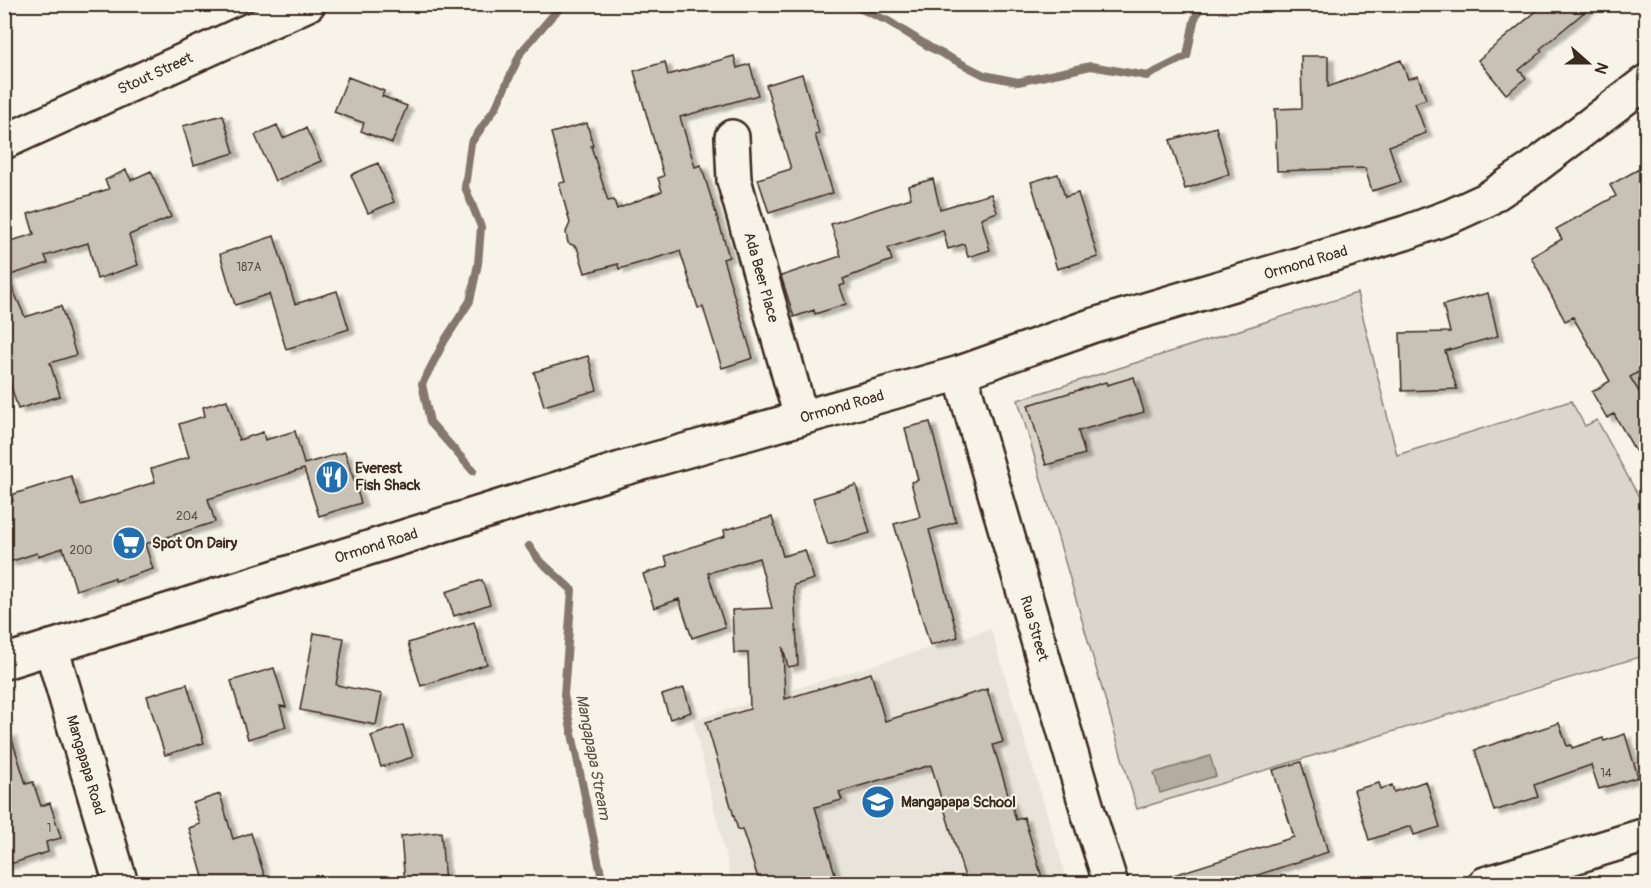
<svg xmlns="http://www.w3.org/2000/svg" width="1651" height="888" font-family="Pangolin,sans-serif">
	<style>
		.built { fill: #e9e4d9 }
		.green { fill: #dbd6cb; stroke: #8b8074; stroke-width: 1.5 }
		.water { fill: #b4aca0; stroke: #84786c; stroke-width: 1.5 }
		.lines { fill: none; stroke-linecap: round; stroke-linejoin: round }
		.stream { stroke: #84786c; stroke-width: 8 }
		.building { fill: #c8c1b6; stroke: #3b2a1e; stroke-width: 1.5; filter: url(#shadow) }
		.minor-casing { stroke: #3b2a1e; stroke-width: 38 }
		.major-casing { stroke: #3b2a1e; stroke-width: 38 }
		.minor { stroke: #f7f3e8; stroke-width: 33 }
		.major { stroke: #f7f3e8; stroke-width: 33 }
		.labels { text-anchor: middle; dominant-baseline: central; stroke-width: 4.5; stroke-linejoin: round; paint-order: stroke }
		.number-label { font-size: 12px; fill: #5e5044 }
		.street-label { font-size: 15px; fill: #3b2a1e; stroke: #f7f3e8 }
		.poi-label { font-size: 15px; font-weight: bold; fill: #3b2a1e; stroke: #f7f3e8; text-anchor: start }
		.water-label { font-size: 16px; font-style: italic; fill: #5f5145; stroke: #f7f3e8 }
	</style>
	<defs>
		<filter id="shadow"><feDropShadow dx="6" dy="4" stdDeviation="1.5" flood-color="#0004"/></filter>
	</defs>
	<rect width="100%" height="100%" fill="#f7f3e8"/>
	<filter id="ink" filterUnits="userSpaceOnUse"><feTurbulence type="fractalNoise" baseFrequency=".0167" numOctaves="2"/><feDisplacementMap in="SourceGraphic" scale="12" xChannelSelector="R" yChannelSelector="G"/><feConvolveMatrix kernelMatrix="1 2 1 2 8 2 1 2 1" color-interpolation-filters="sRGB"/></filter>
	<g filter="url(#ink)">
		<path class="built" d="M991 629 1068 883H732L693 720Z"/>
		<path class="green" d="M1357 293 1397 455 1571 401 1585 426 1597 420 1646 510V655L1137 809 1018 400Z"/>
		<path class="water" d="M1210 756 1216 776 1160 793 1154 773Z"/>
		<g class="lines">
			<path class="stream" d="M850 4 888 21 931 48 984 75 1018 82 1091 66 1147 76 1187 56 1194 21 1201 4
				M473 471 430 422 422 384 445 340 470 301 478 264 481 227 465 187 471 143 496 107 521 52 553 15 565 4
				M529 546 538 559 572 590 564 695 603 884"/>
		</g>
		<path class="building" d="M1545 4H1594L1540 49 1542 51 1519 70 1526 78 1506 94 1478 60Z
			M734 56 737 68 750 64 758 95 680 117 695 167 701 165 722 233 729 257 723 259 753 358 722 368 703 307 698 308 680 251 619 269 618 264 585 273 577 247 568 243 566 232 570 223 559 183 565 182 551 133 587 123 593 146H591L608 201 614 200 617 209 662 191 658 178 664 176 634 71 665 62 668 75Z
			M1301 56H1328V87L1401 60 1408 79 1418 76 1426 99 1415 103 1426 133 1389 146 1401 182 1372 191 1365 168 1277 171 1275 109 1302 108Z
			M802 74 819 133 815 135 833 193 769 213 758 179 791 169 766 85Z
			M348 77 384 91 382 96 407 106 392 143 361 131 364 123 334 112Z
			M223 115 234 153 194 165 183 126Z
			M277 125 283 138 306 128 321 161 275 181 255 135Z
			M1216 127 1229 174 1185 189 1170 140Z
			M378 163 394 202 368 213 351 175Z
			M1639 169 1647 181V367L1630 377 1647 405V471L1614 414 1607 418 1592 392 1610 381 1573 317 1565 321 1531 257 1562 239 1556 229 1616 196 1610 185Z
			M126 170 131 180 151 171 171 217 129 235 138 265 97 279 88 243 45 256 48 263 7 276 25 317 61 306 76 355 50 363 60 396 18 409 4 363V243L34 234 28 214 109 189 105 180Z
			M1058 174 1065 197 1078 193 1098 257 1057 269 1031 182Z
			M933 179 940 209 991 194 997 212 981 218 990 250 968 257 964 244 948 249 943 230 888 248 892 260 843 279 845 284 840 286 846 304 815 314 814 310 794 317 781 276 841 256 831 224 911 198 908 186Z
			M274 236 295 304 337 291 349 329 286 349 269 294 235 305 220 254Z
			M1488 293 1498 336 1445 351 1457 389 1402 391 1400 333 1450 332 1443 305Z
			M588 356 597 390 544 406 534 372Z
			M1134 377 1144 412 1078 431 1085 454 1046 465 1028 405 1106 382 1107 385Z
			M227 400 239 440 263 432 265 440 295 431 304 464 345 452 361 503 319 516 304 469 208 499 215 522 145 544 153 569 115 581 114 578 76 590 63 548 38 556 37 553 9 562 4 548V504L13 501 11 495 71 476 81 505 155 482 151 469 189 457 179 424 205 416 203 407Z
			M930 422 956 522 929 530 958 637 930 645 894 524 920 517 911 482 918 480 905 428Z
			M856 485 870 533 828 545 813 498Z
			M772 517 783 556 805 550 814 579 794 585 798 665 788 667 783 647 785 699 871 673 885 721 987 689 1003 742 993 745 1016 820 1024 817 1044 884H967L931 765 839 792 842 800 815 807 838 884H760L742 829 738 830 706 722 750 709 748 653H734L732 610 772 608 759 558 708 573 725 627 692 638 679 599 654 608 643 574 668 566 665 556 725 536 724 530Z
			M482 580 490 604 454 616 446 592Z
			M474 622 487 664 421 686 408 643Z
			M314 633 344 638 336 685 382 694 376 725 300 710Z
			M274 668 286 707 280 706 286 727 248 739 231 681Z
			M187 684 204 743 165 755 147 696Z
			M684 688 691 712 670 719 662 695Z
			M1559 723 1567 746 1571 745 1572 748 1603 738 1604 741 1625 734 1638 777 1599 789 1591 765 1534 785 1538 797 1494 811 1475 750Z
			M403 725 413 757 381 767 371 736Z
			M10 733 26 784 33 782 41 806 50 803 61 838 46 842 48 852 4 866V734Z
			M1301 762 1328 852 1230 884H1162L1161 879 1294 837 1273 770Z
			M1426 781 1440 827 1414 835 1411 826 1369 840 1354 790 1379 783 1381 789 1392 785 1394 792Z
			M220 794 233 839 251 833 267 884H205L189 828 200 824 193 803Z
			M441 832 445 884H405L401 836Z"/>
		<g class="lines">
			<defs>
				<g id="minor">
					<path id="s1" d="M732 137 734 180 801 417"/>
					<path id="s2" d="M4 142 308 4"/>
					<path id="s3" d="M960 373 1089 815 1111 884"/>
					<path id="s4" d="M51 647 121 884"/>
					<path d="M1485 884 1646 835"/>
				</g>
				<g id="major">
					<path id="s5" d="M4 662 621 469 960 373 1091 326 1405 233 1451 216 1486 200 1532 169 1646 82"/>
				</g>
			</defs>
			<use href="#minor" class="minor-casing"/>
			<use href="#major" class="major-casing"/>
			<use href="#minor" class="minor"/>
			<use href="#major" class="major"/>
		</g>
	</g>
	<defs>
		<symbol id="restaurant-disc" viewBox="-11 -11 22 22"><circle r="9.5" fill="#1f6fb2" stroke="#f7f3e8"/><path d="M-5-6h1v4h1v-4h1v4h1v-4h1v5L-1.5 .5V6h-2V.5L-5-1ZM5-6V6H3V1.5H1.5Q1.5-4 5-6Z" fill="#fff"/></symbol>
		<symbol id="supermarket-disc" viewBox="-11 -11 22 22"><circle r="9.5" fill="#1f6fb2" stroke="#f7f3e8"/><path d="M-6-5.5h2.5l.6 2H6L4.5 2H-2.5L-4.4-4H-6ZM-1.5 3.2a1.3 1.3 0 1 0 .1 0ZM3 3.2a1.3 1.3 0 1 0 .1 0Z" fill="#fff"/></symbol>
		<symbol id="school-disc" viewBox="-11 -11 22 22"><circle r="9.5" fill="#1f6fb2" stroke="#f7f3e8"/><path d="M0-5L7-2L0 1L-7-2ZM-4 1L0 2.5L4 1V4Q0 6-4 4Z" fill="#fff"/></symbol>
	</defs>
	<g fill-rule="evenodd">
		<use href="#restaurant-disc" x="313" y="458" width="38" height="38"/>
		<use href="#supermarket-disc" x="110" y="524" width="38" height="38"/>
		<use href="#school-disc" x="859" y="783" width="38" height="38"/>
	</g>
	<g class="labels">
		<g class="number-label">
			<text x="249" y="267">187A</text>
			<text x="187" y="516">204</text>
			<text x="81" y="550">200</text>
			<text x="1606" y="773">14</text>
			<text x="49" y="828">1</text>
		</g>
		<g class="street-label">
			<text stroke="none"><textPath href="#s2" startOffset="166">Stout Street</textPath></text>
			<text stroke="none"><textPath href="#s5" startOffset="1362">Ormond Road</textPath></text>
			<text stroke="none"><textPath href="#s1" startOffset="144">Ada Beer Place</textPath></text>
			<text stroke="none"><textPath href="#s5" startOffset="876">Ormond Road</textPath></text>
			<text stroke="none"><textPath href="#s5" startOffset="390">Ormond Road</textPath></text>
			<text stroke="none"><textPath href="#s3" startOffset="266">Rua Street</textPath></text>
			<text stroke="none"><textPath href="#s4" startOffset="123">Mangapapa Road</textPath></text>
		</g>
		<g class="poi-label">
			<text x="355" y="468">Everest<tspan x="355" dy="17">Fish Shack</tspan></text>
			<text x="152" y="543">Spot On Dairy</text>
			<text x="901" y="802">Mangapapa School</text>
		</g>
		<g class="water-label">
			<text transform="translate(593 757) rotate(79)">Mangapapa Stream</text>
		</g>
	</g>
	<rect width="1651" height="888" fill="none" stroke="#f7f3e8" stroke-width="24"/>
	<rect x="12" y="12" width="1627" height="864" fill="none" stroke="#3b2a1e" stroke-width="2" filter="url(#ink)"/>
	<g transform="translate(1588 63) rotate(111)" stroke="#f7f3e8" stroke-width="4.5" paint-order="stroke">
	<path d="M0-4.5L10 22L0 15L-10 22Z" fill="#3b2a1e"/>
	<text y="-9" font-size="16" font-weight="bold" text-anchor="middle" fill="#3b2a1e">N</text>
	</g>
</svg>
